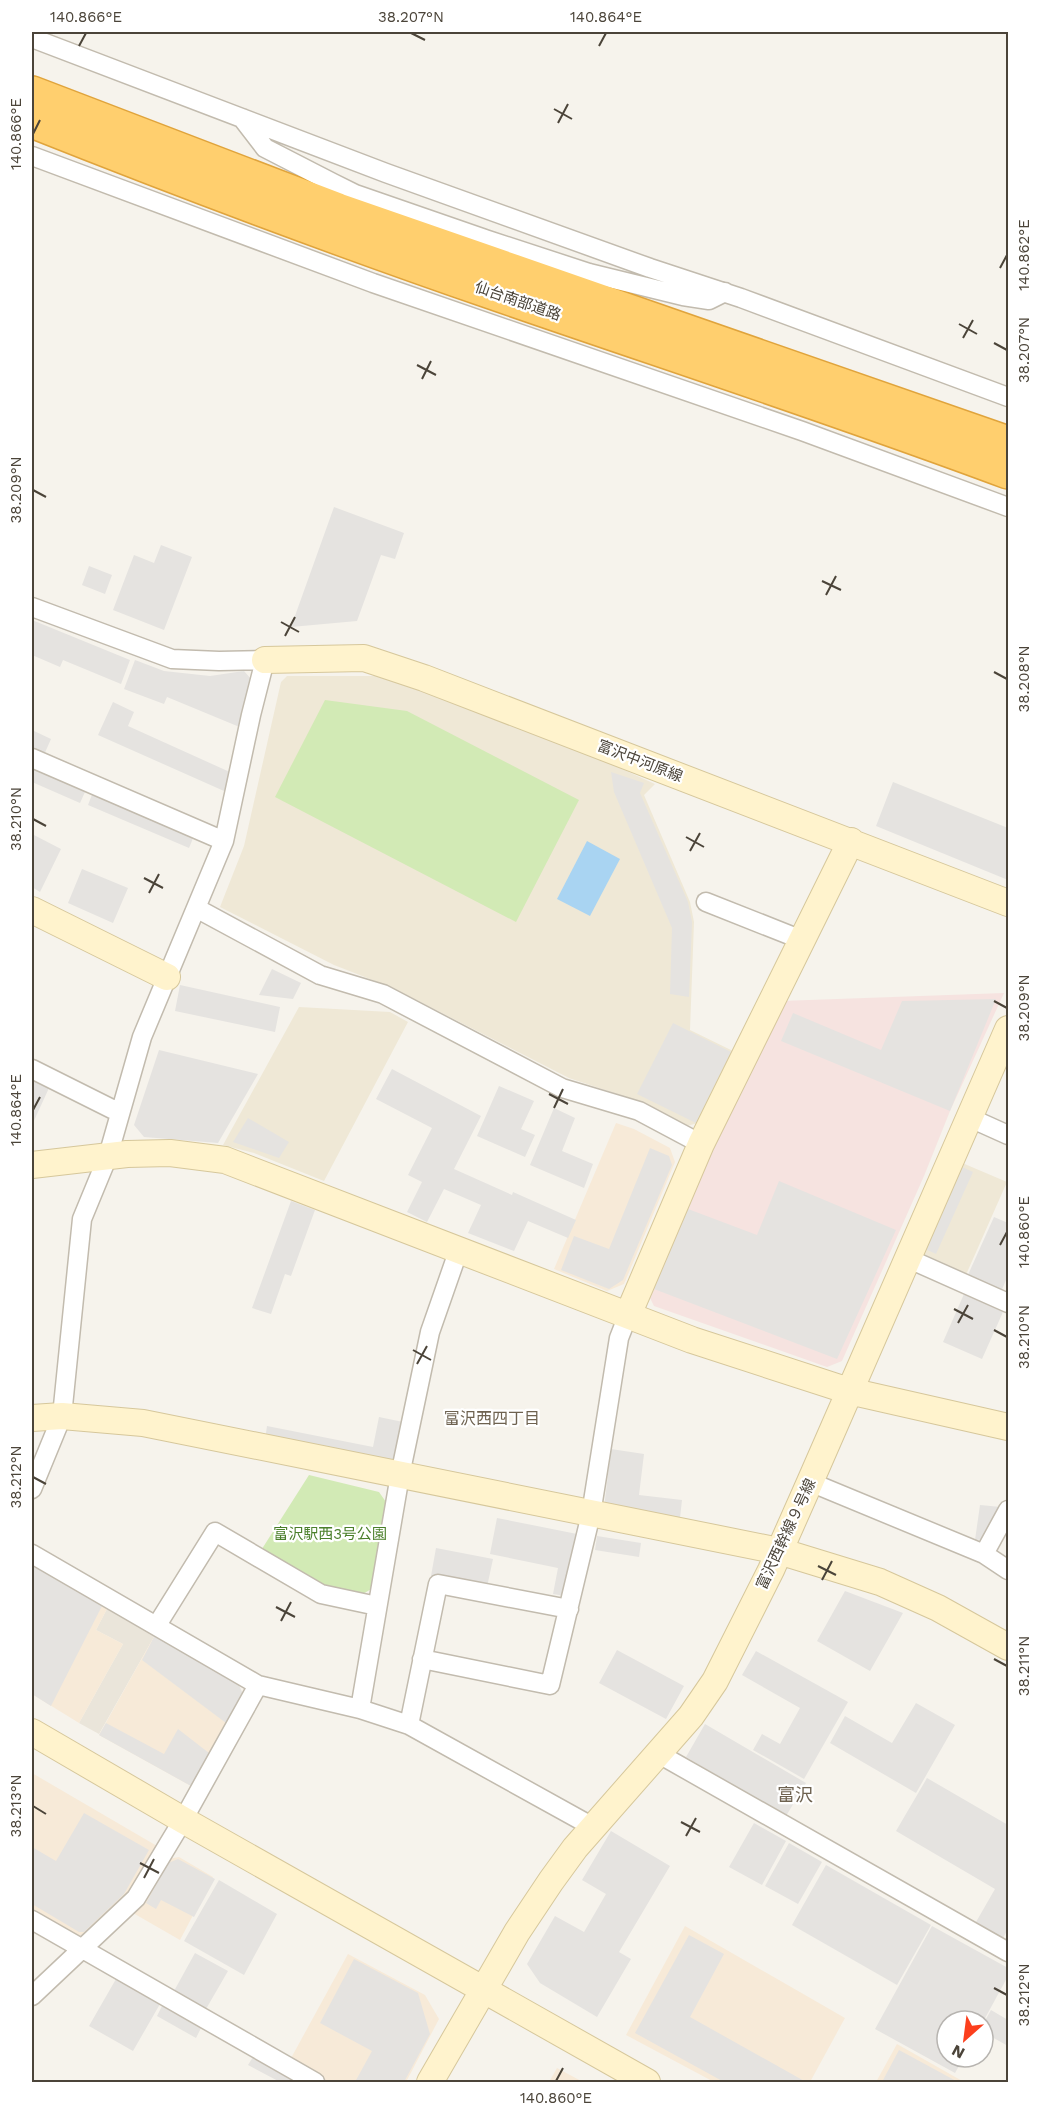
<svg xmlns="http://www.w3.org/2000/svg" width="1040" height="2114" font-family="'Work Sans','Noto Sans JP',sans-serif">
	<style>
		.residential { fill: #eae5da }
		.commercial { fill: #f7ead8 }
		.education { fill: #efe8d6 }
		.medical { fill: #f6e3e0 }
		.green { fill: #d2eab5 }
		.parking { fill: #e5e3e0 }
		.water { fill: #a9d4f2 }
		.lines { fill: none; stroke-linecap: round; stroke-linejoin: round }
		.street-casing { stroke: #c2bbae; stroke-width: 21 }
		.secondary-casing { stroke: #d6c79b; stroke-width: 28 }
		.highway-casing { stroke: #e0a43c; stroke-width: 36 }
		.street { stroke: #fff; stroke-width: 18 }
		.secondary { stroke: #fff3cd; stroke-width: 26 }
		.highway { stroke: #ffcf6e; stroke-width: 33 }
		.ticks { fill: none; stroke: #4b4439; stroke-width: 2 }
		.labels { text-anchor: middle; dominant-baseline: central; stroke-width: 4.5; stroke-linejoin: round; paint-order: stroke }
		.street-label { font-size: 15px; fill: #4b4439; stroke: #fff }
		.park-label { font-size: 15px; fill: #4a7f2a; stroke: #fff }
		.neighbourhood-label { font-size: 16px; fill: #6e6250; stroke: #fff }
		.quarter-label { font-size: 18px; fill: #6e6250; stroke: #fff }
		.neatline { fill: none; stroke: #4b4439; stroke-width: 2 }
		.ticks-label { font-size: 15px; text-anchor: middle; fill: #4b4439 }
	</style>
	<rect width="100%" height="100%" fill="#f6f3ec"/>
	<path class="residential" d="M107 1609 155 1635 99 1734 79 1723 123 1644 96 1630Z"/>
	<path class="commercial" d="M616 1123 634 1129 670 1148 675 1162 624 1284 607 1291 554 1269Z
		M32 1563 107 1609 96 1630 123 1644 79 1723 32 1694Z
		M155 1635 243 1694 191 1786 99 1735Z
		M32 1773 157 1846 126 1896 86 1935H78L32 1908Z
		M179 1857 213 1877 180 1940 133 1913 144 1904 168 1859Z
		M685 1926 845 2018 810 2082H714L626 2035Z
		M348 1954 425 1995 439 2019 406 2082H329L290 2060Z
		M897 2044 964 2082H876Z
		M557 2068 583 2082H549Z"/>
	<path class="education" d="M287 676H381L611 764 655 784 644 795 690 902 694 922 690 1030 735 1052 701 1122 687 1126 638 1101 569 1078 393 988 334 965 220 907 244 846 281 682Z
		M299 1007 390 1012 408 1022 324 1181 254 1153 223 1145Z
		M960 1162 1007 1182 965 1277 926 1259 921 1249Z"/>
	<path class="medical" d="M1004 993 950 1111 924 1176 842 1361 827 1367 654 1306 648 1294 710 1150 781 1001Z"/>
	<path class="green" d="M325 700 407 711 579 800 516 922 275 797Z
		M309 1475 379 1492 386 1502 373 1588 361 1595 319 1586 260 1552Z"/>
	<path class="parking" d="M334 507 404 533 395 559 381 555 357 621 291 627Z
		M161 545 192 557 164 630 113 610 134 555 154 563Z
		M89 566 112 575 105 594 82 585Z
		M32 620 130 660 121 684 63 660 60 667 32 655Z
		M135 660 164 671 210 676 244 671 252 680 242 728 167 697 164 704 124 689Z
		M113 702 134 712 128 726 232 773 224 791 98 735Z
		M32 730 51 739 43 757 32 752Z
		M32 768 85 792 80 803 32 782Z
		M611 772 644 783 640 793 688 902 692 922 689 997 670 994 672 928 614 792Z
		M893 782 1008 828V880L876 826Z
		M93 792 194 836 189 848 88 805Z
		M32 834 61 849 40 892 32 887Z
		M82 869 128 888 113 923 68 903Z
		M272 969 301 983 293 999 259 995Z
		M180 985 280 1007 275 1032 175 1011Z
		M996 999 950 1111 781 1041 793 1013 881 1050 902 1001Z
		M673 1023 731 1052 696 1123 637 1094Z
		M159 1050 258 1074 218 1143 144 1137 134 1125Z
		M392 1069 481 1116 454 1169 512 1195 513 1192 576 1220 568 1238 528 1221 514 1251 468 1233 481 1205 444 1189 427 1222 407 1212 422 1182 408 1175 432 1128 376 1099Z
		M32 1080 49 1088 32 1125Z
		M499 1086 534 1101 521 1129 535 1135 525 1157 477 1136Z
		M554 1108 575 1118 562 1151 593 1164 584 1188 530 1165Z
		M248 1118 289 1142 279 1158 233 1142Z
		M650 1148 669 1156 672 1165 623 1280 609 1289 561 1270 574 1236 609 1249Z
		M960 1166 973 1172 936 1254 923 1248Z
		M779 1181 896 1230 837 1359 654 1289 688 1209 757 1235Z
		M291 1201 315 1210 291 1276 285 1274 271 1314 252 1308Z
		M994 1217 1008 1223V1275L1001 1292 967 1277Z
		M964 1294 1003 1312 982 1359 943 1342Z
		M379 1417 403 1422 396 1458 386 1464 265 1440 267 1426 373 1447Z
		M611 1449 644 1454 639 1495 682 1500 680 1518 604 1508Z
		M980 1505 1001 1507 986 1539 975 1540Z
		M497 1518 577 1534 565 1596 553 1594 558 1568 490 1554Z
		M597 1536 641 1543 639 1557 595 1550Z
		M436 1548 493 1559 487 1587 431 1576Z
		M32 1563 102 1606 51 1706 32 1694Z
		M845 1591 903 1613 870 1671 817 1641Z
		M155 1635 237 1681 243 1694 226 1723 142 1660Z
		M617 1650 684 1686 666 1719 599 1683Z
		M756 1651 848 1702 804 1779 753 1750 762 1734 780 1744 800 1708 742 1675Z
		M916 1703 955 1725 916 1793 830 1743 845 1716 892 1743Z
		M106 1723 164 1754 178 1729 209 1753 191 1786 99 1735Z
		M705 1724 806 1783 786 1816 686 1757Z
		M927 1778 1008 1825V1929L1003 1938 976 1922 995 1889 896 1831Z
		M84 1813 149 1850 124 1894 84 1932H79L32 1904V1847L56 1861Z
		M754 1823 786 1841 762 1885 729 1867Z
		M611 1831 670 1866 619 1952 631 1959 597 2017 540 1983 527 1964 555 1916 584 1932 606 1894 582 1880Z
		M789 1843 822 1862 798 1904 765 1886Z
		M178 1859 215 1879 194 1917 161 1900 156 1909 146 1903 168 1863Z
		M826 1865 931 1925 897 1985 792 1925Z
		M219 1880 277 1914 244 1975 184 1941Z
		M932 1926 1008 1968V1976L983 2022 947 2021V2057H964L955 2073 875 2029Z
		M689 1935 724 1954 690 2017 806 2082H724L635 2033Z
		M195 1953 228 1971 206 2009 174 1991Z
		M354 1959 418 1993 430 2034 404 2082H355L372 2051 320 2023Z
		M116 1979 160 2004 133 2051 89 2026Z
		M162 2006 201 2028 196 2038 157 2016Z
		M991 2010 1008 2020V2046L983 2032V2024Z
		M899 2050 958 2082H882Z
		M253 2057 299 2082H280L248 2065Z"/>
	<path class="water" d="M587 841 620 859 590 916 557 899Z"/>
	<g class="lines">
		<defs>
			<path id="street" d="M32 38 386 173 650 268 741 298 1008 397
				M242 118 265 148 333 183 355 194 485 239
				M32 156 373 283 802 431 1008 507
				M483 245 485 239 589 273 683 296 709 300 725 292
				M32 607 172 659 219 661 265 660 251 715 224 841 142 1037 108 1156 82 1219 62 1416 32 1489
				M32 758 224 841
				M706 902 802 940
				M196 908 320 975 383 994 562 1088 639 1111 701 1144
				M32 1069 120 1113
				M968 1117 1008 1135
				M907 1258 1008 1303
				M810 1482 984 1554 1008 1570
				M32 1554 258 1685
				M984 1554 1008 1510
				M157 1625 215 1532 321 1594 377 1606
				M422 1659 550 1685 591 1514 619 1338 628 1315
				M360 1709 400 1475 430 1332 459 1249
				M409 1725 438 1584 569 1609
				M659 1754 1008 1952
				M32 1920 315 2082
				M32 1996 136 1898 183 1820 258 1685 360 1709 409 1725 593 1827"/>
			<path id="secondary" d="M265 660 364 658 424 678 1008 903
				M32 910 167 977
				M32 1165 127 1154 170 1153 225 1160 692 1340 849 1391 1008 1427
				M628 1315 701 1144 851 841
				M32 1418 62 1416 143 1423 779 1551 880 1582 938 1608 1008 1647
				M32 1732 183 1820 647 2082
				M430 2082 517 1932 551 1881 575 1848 691 1716 715 1681 771 1570 810 1482 1008 1029"/>
			<path id="highway" d="M32 93 338 210 1008 443
				M32 121C183 181 337 239 491 292 664 352 837 408 1008 472"/>
		</defs>
		<use href="#street" class="street-casing"/>
		<use href="#secondary" class="secondary-casing"/>
		<use href="#highway" class="highway-casing"/>
		<use href="#street" class="street"/>
		<use href="#secondary" class="secondary"/>
		<use href="#highway" class="highway"/>
	</g>
	<path class="ticks" d="M411 33 425 40M79 46 86 33M599 46 606 33M554 109 572 119M558 123 568 104M33 134 40 120M1000 268 1007 255M959 324 977 334M963 338 973 320M994 343 1007 350M417 365 436 375M422 379 431 361M33 490 46 497M822 581 841 590M826 595 836 576M281 622 299 632M285 636 295 617M994 672 1007 679M33 819 46 826M686 837 704 847M690 851 700 833M144 878 163 888M149 893 159 874M994 1001 1007 1008M549 1094 568 1104M554 1108 563 1089M33 1110 40 1097M1000 1245 1007 1232M954 1309 973 1319M958 1323 968 1305M994 1330 1007 1337M413 1350 431 1360M417 1364 427 1346M33 1477 46 1484M818 1566 836 1575M822 1580 832 1561M276 1607 295 1617M281 1621 291 1602M994 1659 1007 1666M33 1806 46 1814M681 1822 700 1832M686 1836 696 1818M140 1863 159 1873M144 1878 154 1859M994 1988 1007 1995M556 2081 563 2068"/>
	<g class="labels">
		<g class="street-label">
			<text transform="translate(518 301) rotate(19)">仙台南部道路</text>
			<text transform="translate(640 761) rotate(21)">富沢中河原線</text>
			<text transform="translate(786 1534) rotate(-65)">富沢西幹線９号線</text>
		</g>
		<g class="park-label">
			<text x="330" y="1534">富沢駅西3号公園</text>
		</g>
		<g class="neighbourhood-label">
			<text x="492" y="1418">富沢西四丁目</text>
		</g>
		<g class="quarter-label">
			<text x="795" y="1794">富沢</text>
		</g>
	</g>
	<rect width="1040" height="2114" fill="none" stroke="#ffffff" stroke-width="66"/>
	<g transform="translate(965 2039) rotate(208)"><circle r="28" fill="#ffffff" stroke="#b7b4b0" stroke-width="1.5"/>
	<path d="M0-4.5L10 22L0 15L-10 22Z" fill="#fc3f1d"/>
	<text y="-9" font-size="16" font-weight="bold" text-anchor="middle" fill="#4b4439">N</text>
	</g>
	<rect x="33" y="33" width="974" height="2048" class="neatline"/>
	<g class="ticks-label">
		<text x="86" y="22">140.866°E</text>
		<text x="411" y="22">38.207°N</text>
		<text x="606" y="22">140.864°E</text>
		<text transform="translate(16 134) rotate(-90)" y="5">140.866°E</text>
		<text transform="translate(1024 255) rotate(-90)" y="5">140.862°E</text>
		<text transform="translate(1024 350) rotate(-90)" y="5">38.207°N</text>
		<text transform="translate(16 490) rotate(-90)" y="5">38.209°N</text>
		<text transform="translate(1024 679) rotate(-90)" y="5">38.208°N</text>
		<text transform="translate(16 819) rotate(-90)" y="5">38.210°N</text>
		<text transform="translate(1024 1008) rotate(-90)" y="5">38.209°N</text>
		<text transform="translate(16 1110) rotate(-90)" y="5">140.864°E</text>
		<text transform="translate(1024 1232) rotate(-90)" y="5">140.860°E</text>
		<text transform="translate(1024 1337) rotate(-90)" y="5">38.210°N</text>
		<text transform="translate(16 1477) rotate(-90)" y="5">38.212°N</text>
		<text transform="translate(1024 1666) rotate(-90)" y="5">38.211°N</text>
		<text transform="translate(16 1806) rotate(-90)" y="5">38.213°N</text>
		<text transform="translate(1024 1995) rotate(-90)" y="5">38.212°N</text>
		<text x="556" y="2103">140.860°E</text>
	</g>
</svg>
